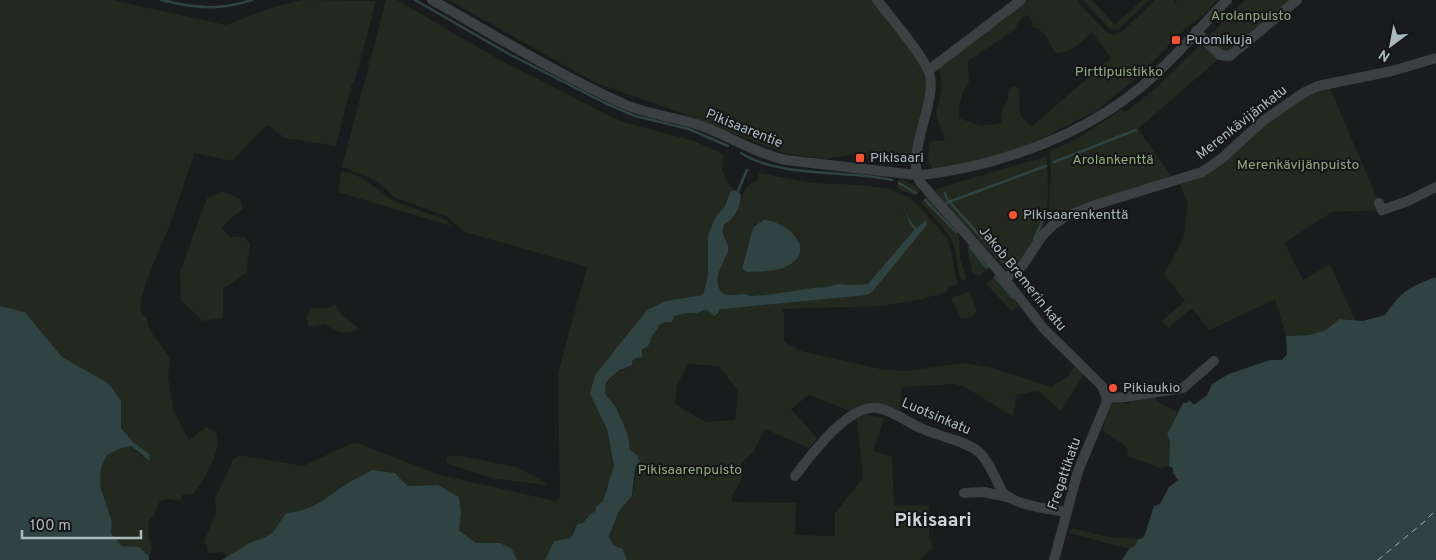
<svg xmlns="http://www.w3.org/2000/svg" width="1436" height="560" font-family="Overpass,sans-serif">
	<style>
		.green { fill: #23291f; fill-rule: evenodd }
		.water { fill: #2e4342 }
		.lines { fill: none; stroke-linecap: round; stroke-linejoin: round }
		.stream { stroke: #2e4342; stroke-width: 2.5 }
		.ferry { stroke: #80bbb9; stroke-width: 1; stroke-dasharray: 6 5; stroke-linecap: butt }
		.minor { stroke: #3b4042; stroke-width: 10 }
		.poi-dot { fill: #ff5130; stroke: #151618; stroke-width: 2 }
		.labels { text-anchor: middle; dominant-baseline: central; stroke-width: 4; stroke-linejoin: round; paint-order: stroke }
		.park-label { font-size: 14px; fill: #93aa81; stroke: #151618 }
		.poi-label { font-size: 14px; fill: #abbabd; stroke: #151618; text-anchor: start }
		.street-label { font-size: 14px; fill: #abbabd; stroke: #151618 }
		.district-label { font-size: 19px; font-weight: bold; fill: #cdd6d9; stroke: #151618 }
	</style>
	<rect width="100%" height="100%" fill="#1a1b1d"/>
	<path class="green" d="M0 0H112L226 25 268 9 301 0 376 1 354 83H352L336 146 285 138 267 125 232 161 194 153C187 175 180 197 172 219 165 240 136 295 141 314L147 318 149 329 170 358 168 377 174 412 189 440 206 427 216 432C222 452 205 479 193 494L182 495 180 501 169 499 160 501 153 516 149 520C149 525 148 531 149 537 150 547 155 544 149 556L139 547 122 546 118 543 111 532 112 522 100 485 101 468 107 455 119 449 131 446 142 457 149 454 132 441 121 428V400L108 383 62 357 25 312 0 306Z
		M386 0H397L500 60 620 121 694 141 723 154 722 170 728 184 734 190 730 192 725 206 715 218 708 235V275L703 295 666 301 590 394 607 429 614 467 602 503 595 512 591 513 583 523 576 524 571 538 554 541 545 560H517L512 549 500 543H476L459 529 461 514 438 485 408 486C404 482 399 475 394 473 360 461 334 500 305 510 299 513 292 512 286 513L273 532 264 538 249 543 228 557 224 552 208 553 207 545 204 542 216 512 215 499 233 460 239 455 303 466 350 444 357 443 440 475 555 501 560 497 558 373 587 267 465 232 446 216 395 198 377 181 342 167Z
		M449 0H872L920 64 926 83 925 92 911 161 856 154 825 159 784 153 676 111 596 83Z
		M1029 0H1076L1106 32 1114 35 1122 32 1155 0H1175L1173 4 1178 0H1217L1204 14 1184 30 1131 83 1096 111 1056 131 1045 138 1030 145 985 159 933 170 928 159 929 142 945 140 936 115 942 86 939 68ZM1024 15 1030 17 1033 23 1032 27C1046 30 1049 42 1055 53 1071 53 1081 43 1092 32L1111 58 1032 126C1012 114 1023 105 1018 88L1013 86 1009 91 1007 102 1002 109 1001 123 981 126 959 118C959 107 961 90 969 82L968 61 1014 30Z
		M1083 0H1092L1115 25 1142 0H1149L1119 29 1114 30 1109 28Z
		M1245 0H1295L1222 56 1138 129 1174 180 1048 228 1051 171 1050 151 1077 139 1122 109 1125 112 1154 90Z
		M1328 84 1382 210 1332 212 1284 243 1303 280 1330 264 1355 320 1339 319 1326 330 1309 335 1286 336 1275 299 1209 330 1192 308 1168 328 1162 321 1185 301 1164 274 1183 239 1188 203 1178 179 1202 172 1263 121Z
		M1047 156 1048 196 1045 222 1043 229 1017 268 1007 270 934 193 936 189Z
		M341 172C363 173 377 191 395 201 404 206 415 208 424 212 434 217 444 215 451 226L338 192Z
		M759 173 812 183 861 185 889 189 910 198 919 206 948 239 957 281V284L948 288 947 292 918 300 882 306 782 309 784 314V341L786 343 801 351 880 369 905 371 964 363 993 368 1051 387 1069 375 1075 366 1084 374 1061 411 1038 391 1016 395 1013 417 965 387 955 384 902 387 900 415 890 410 850 411 809 395 791 409 817 438 809 448 765 429 754 451 741 463 742 478 732 496V502L796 503 795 535 835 536V513L863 478 857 419 866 415 884 418 873 451 892 457 894 505 929 506V537L933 548 919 560H627L623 549 613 545 609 539C609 522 621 510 631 498 636 491 633 471 640 459L630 450 628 435 617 409 605 396C604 376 619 373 633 364V359L642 357C642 351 656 324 663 322 665 322 669 322 671 322L675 316 686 313H697L705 310 709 311 713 315C720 308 724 307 734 308L865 295 872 292 917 237 922 222 916 228 905 213 902 212 913 227V232L868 284C862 285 855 285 849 285 845 285 841 283 838 284 834 284 831 287 827 287 803 288 777 296 751 296 749 296 746 294 744 294 737 294 724 298 719 290 712 277 725 262 728 250 730 242 722 236 723 228L737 210 747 186 757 181ZM756 224H779L796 236 799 241V252L793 262 782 268 760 271 742 269 753 226ZM688 364 719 366 738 391 735 420 705 422 675 404 677 385Z
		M899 178 914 185 921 191 915 196 897 188Z
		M222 191 241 199 243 209 230 219 222 228 230 237H244L250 244 246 273 223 289V318L203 321 181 300 180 272 207 198Z
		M927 197 959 232 960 258 966 278 963 281 960 278 954 246 950 237 922 203 923 200Z
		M969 245 989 266 981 275H976L972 272 967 246Z
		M995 276 998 278 1019 306 1012 311 986 284Z
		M969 292 977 310C973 318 969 319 961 318L951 298Z
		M336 305C340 317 351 320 359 329 343 336 339 333 325 324L309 327 306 317 311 308H326Z
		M1154 395 1157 401 1178 412 1167 434 1170 442 1169 466 1161 468 1127 456 1128 450 1123 444 1102 430 1112 402 1117 401 1128 405 1134 397Z
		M456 455 516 467 547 483 545 485 492 478 446 463 447 457Z
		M1072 528 1108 537 1142 539 1135 547 1129 549 1070 533Z"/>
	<path class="water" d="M734 190 740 193C742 201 738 212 732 218 729 222 724 223 723 229 721 236 730 242 728 251 725 262 712 277 720 290 724 298 737 294 744 294 747 294 749 296 752 296 777 295 803 288 827 287 831 287 834 284 838 284 841 283 845 285 849 285 855 285 862 285 868 284L914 230 903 210 916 228 926 220 927 225 872 292 867 295 734 308 720 309 718 313 714 316 709 311 705 310 697 313H686L675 316 671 322H664L658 326V328L650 339 651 341 648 346 642 350V357L633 359 632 365 620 370 611 377 606 383 605 394 617 409 628 435 630 450 636 454 640 461 635 468 632 496 618 513 609 536 613 545 623 549 627 560H545L554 541 571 538 577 524 583 523 591 513 595 512 596 507 603 501 614 466 607 429 590 394 595 375 647 310 666 301 703 295 708 275V235L715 218 725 206 730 192Z
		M764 220C785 221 818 248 789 265 778 272 760 271 747 272L742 269 753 227Z
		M1436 277V560H1122L1129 549 1135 546 1138 540 1144 537 1154 506 1160 504 1169 487 1178 480 1173 473V468L1169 466 1170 442 1167 434 1183 403H1187L1189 400 1194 405 1207 395 1212 384 1229 374 1270 360H1282L1287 354 1286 336 1309 335 1326 330 1339 319 1363 321 1385 315C1403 290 1407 288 1436 277Z
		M0 306 25 312 62 357 108 383 121 400V428L132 441 149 454 150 461 131 446 119 449 107 455 101 468 100 485 112 522 111 533 122 546 139 547 149 556V560H0Z
		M373 470 395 473 408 486 438 485 459 497 461 514 459 530 476 543H500L512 549 517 560H222L249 543 264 538 273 532 286 513C313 511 324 499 345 485 354 479 363 475 373 470Z"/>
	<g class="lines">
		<path class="stream" d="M161 0C196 8 217 11 252 0
			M415 0 509 54 605 103 635 116 689 129 728 146
			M741 153C780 178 846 170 892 180
			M1054 162 1136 130
			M899 183 916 193
			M738 191 747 170
			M945 193 947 199 1005 264 1012 266
			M925 200 956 232
			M946 203 1046 166
			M1034 239 1042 222
			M970 247 987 268
			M995 277 1013 298"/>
		<path class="ferry" d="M1378 560 1424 522 1436 510"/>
		<path class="minor" d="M432 0C496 36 559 75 626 105 650 115 677 117 702 126 731 137 755 153 786 160L916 175C934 175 952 170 969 167 1039 151 1109 120 1161 69 1184 47 1205 22 1227 0
			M877 0C889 15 927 60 930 76 936 104 905 156 920 182L997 269 1044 329 1102 386 1107 398
			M1196 31 1220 55 1230 56 1297 0
			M929 70 1021 0
			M1379 203 1382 210 1408 201 1436 187
			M1005 279 1023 265 1042 236 1054 224 1065 217 1095 205 1202 172 1221 159 1263 121 1303 93 1318 86 1392 71 1436 58
			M1107 398 1125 397 1183 388 1214 361
			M795 476C811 455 848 404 878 408 894 411 908 423 923 429 940 437 964 440 979 452 990 462 995 479 1002 491 1011 505 1050 509 1066 512
			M964 493 984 492 1007 497
			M1054 560 1078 471 1106 404 1107 398"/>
	</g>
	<g class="poi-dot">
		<rect x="1171" y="35" width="10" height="10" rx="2.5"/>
		<rect x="855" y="153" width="10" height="10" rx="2.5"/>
		<circle cx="1013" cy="215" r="5"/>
		<circle cx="1113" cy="388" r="5"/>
	</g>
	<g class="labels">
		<g class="park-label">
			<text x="1251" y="16">Arolanpuisto</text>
			<text x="1119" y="72">Pirttipuistikko</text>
			<text x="1113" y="160">Arolankenttä</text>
			<text x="1298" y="165">Merenkävijänpuisto</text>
			<text x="690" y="470">Pikisaarenpuisto</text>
		</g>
		<g class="poi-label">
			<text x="1186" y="40">Puomikuja</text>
			<text x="870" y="158">Pikisaari</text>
			<text x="1023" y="215">Pikisaarenkenttä</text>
			<text x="1123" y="388">Pikiaukio</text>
		</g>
		<g class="street-label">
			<text transform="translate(1242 123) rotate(-38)">Merenkävijänkatu</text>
			<text transform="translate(744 129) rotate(22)">Pikisaarentie</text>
			<text transform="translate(1022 279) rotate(51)">Jakob Bremerin katu</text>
			<text transform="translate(936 417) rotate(23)">Luotsinkatu</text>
			<text transform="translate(1065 474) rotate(-71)">Fregattikatu</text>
		</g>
		<g class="district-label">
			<text x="933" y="521">Pikisaari</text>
		</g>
	</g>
	<g transform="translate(1391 45) rotate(212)" stroke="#151618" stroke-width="4" paint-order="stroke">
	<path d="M0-4L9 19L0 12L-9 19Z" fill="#abbabd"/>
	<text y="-8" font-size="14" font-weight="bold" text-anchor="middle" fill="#abbabd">N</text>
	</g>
	<path d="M22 530v8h119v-8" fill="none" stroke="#abbabd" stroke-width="2.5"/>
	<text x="30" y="530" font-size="15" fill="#abbabd" stroke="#151618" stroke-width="4" paint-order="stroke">100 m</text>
</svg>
